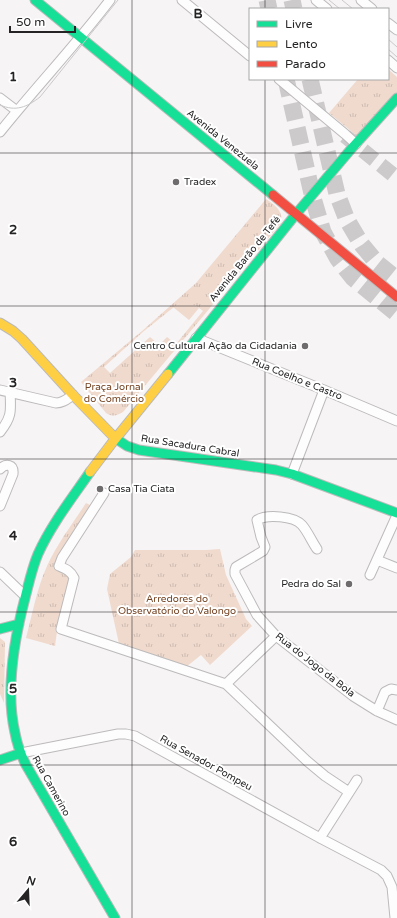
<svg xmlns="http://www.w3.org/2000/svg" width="397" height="918" font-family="'Varela Round',sans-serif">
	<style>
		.green { fill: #f0dace }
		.park { fill: url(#park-tufts); fill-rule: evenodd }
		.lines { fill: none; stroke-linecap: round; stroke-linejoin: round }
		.primary-tunnel { stroke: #cdcacb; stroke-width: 15; stroke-dasharray: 15 8; stroke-linecap: butt }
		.highway-tunnel { stroke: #cdcacb; stroke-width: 17; stroke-dasharray: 17 8; stroke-linecap: butt }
		.street-casing { stroke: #bcbaba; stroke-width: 11 }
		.fast-casing { stroke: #bcbaba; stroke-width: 11 }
		.slow-casing { stroke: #bcbaba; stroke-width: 11 }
		.jam-casing { stroke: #bcbaba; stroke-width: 11 }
		.street { stroke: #fefdfe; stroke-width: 9 }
		.fast { stroke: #16e098; stroke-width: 9 }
		.slow { stroke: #ffcf43; stroke-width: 9 }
		.jam { stroke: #f24e42; stroke-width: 9 }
		.tram { stroke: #cac9c9; stroke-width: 1 }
		.grid { fill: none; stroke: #252323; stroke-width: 1; stroke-opacity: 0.55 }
		.poi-dot { fill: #6e6c6c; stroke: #fff; stroke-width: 1.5 }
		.labels { text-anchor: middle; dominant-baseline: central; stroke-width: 4; stroke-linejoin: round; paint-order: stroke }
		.street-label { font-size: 10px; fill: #252323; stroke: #fff }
		.poi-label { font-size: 10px; fill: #252323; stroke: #fff; text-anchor: start }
		.park-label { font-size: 10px; fill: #744221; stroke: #fff }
		.grid-label { font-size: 13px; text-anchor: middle; font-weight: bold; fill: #252323; stroke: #fff; stroke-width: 4; stroke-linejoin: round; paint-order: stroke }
	</style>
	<defs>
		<pattern id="park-tufts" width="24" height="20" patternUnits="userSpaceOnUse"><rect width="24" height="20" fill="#f0dace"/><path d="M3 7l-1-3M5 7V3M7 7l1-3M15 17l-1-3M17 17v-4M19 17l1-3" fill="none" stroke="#cebbb1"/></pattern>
	</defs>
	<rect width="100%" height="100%" fill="#f7f4f5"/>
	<path class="green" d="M179 303 195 305 199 308 189 320 173 307Z
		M167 337 178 346 170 355 159 345Z"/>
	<path class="park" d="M388 69 397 77V94L357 136 329 113 358 79H388Z
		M266 199C275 205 284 212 281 223L123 412C116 416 113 417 106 413L81 382 142 331 196 283ZM179 303 185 307 195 305 203 311 176 344 177 346 170 354 150 337 110 373 104 367 144 331Z
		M86 503 90 505 64 548 56 568 69 574 70 583 59 617 55 646 26 638C32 615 37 588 47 566 57 544 73 523 86 503Z
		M220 549 226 575 246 619 252 626 210 665 201 655 186 667 119 644 107 589 110 574 131 557 135 550H206Z
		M0 638 5 642 4 703 0 694Z"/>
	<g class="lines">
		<path class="primary-tunnel" d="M345 136 397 178"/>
		<path class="highway-tunnel" d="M267 0 269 9
			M292 0 294 9
			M286 79 313 198 323 232 338 259 353 278 397 314
			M310 79 337 194 347 220 362 245 377 263 397 279"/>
		<defs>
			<path id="street" d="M182 0 250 56
				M316 0 327 9
				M361 0 372 9
				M388 23 397 30
				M388 60 397 68
				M279 79 345 134 356 144
				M0 98 17 111
				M0 132C36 87 75 46 110 0
				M196 338 324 390 397 421
				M0 390 56 403C63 403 67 399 73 395
				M0 432C12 417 11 411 10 392
				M0 469C6 463 14 464 13 474L0 506
				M292 474 324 390
				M104 493 62 558 59 566C66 569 71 571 74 578L61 629 226 684 307 761 325 776 349 792
				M317 549C312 542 308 532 302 525 294 516 267 514 257 520L261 537 265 547 263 551 236 567 235 570V574L257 615 276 636 353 696 377 711 397 720
				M377 560 397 568
				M0 572 25 596
				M370 575 397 515
				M226 684 276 636
				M377 711 385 692 391 689 397 690
				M21 753 118 734H126L135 736 320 838 381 870 387 876 392 887 395 918
				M320 838 357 780"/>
			<path id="fast" d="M35 0 273 195
				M296 214 352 148 397 98
				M168 374 296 214
				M115 438 127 446 139 450 276 470 292 474 397 513
				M90 472C72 498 51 525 38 554 32 568 29 583 25 598 14 640 5 690 15 733 17 744 21 755 26 765L115 918
				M0 629 19 624
				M0 760 21 753"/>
			<path id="slow" d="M0 323 13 331 22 339 73 395 115 438
				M90 472 112 443 168 374"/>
			<path id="jam" d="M273 195 397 297"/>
		</defs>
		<use href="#street" class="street-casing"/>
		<use href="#fast" class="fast-casing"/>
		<use href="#slow" class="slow-casing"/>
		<use href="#jam" class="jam-casing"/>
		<use href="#street" class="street"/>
		<use href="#fast" class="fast"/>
		<use href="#slow" class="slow"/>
		<use href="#jam" class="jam"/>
		<path class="tram" d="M329 0 340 9
			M342 0 353 9
			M388 39 397 47
			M388 49 397 57
			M0 105C16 112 27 107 40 97L118 0"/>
	</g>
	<path class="grid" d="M132 0V918M265 0V9M265 79V918M0 153H397M0 306H397M0 459H397M0 612H397M0 765H397"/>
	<g class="poi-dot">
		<circle cx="176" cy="182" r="4"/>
		<circle cx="305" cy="346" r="4"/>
		<circle cx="100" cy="489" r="4"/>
		<circle cx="349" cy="584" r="4"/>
	</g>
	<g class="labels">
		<g class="street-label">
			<text transform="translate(223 140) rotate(39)">Avenida Venezuela</text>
			<text transform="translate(245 259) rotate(-51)">Avenida Barão de Tefé</text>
			<text transform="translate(297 379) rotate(22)">Rua Coelho e Castro</text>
			<text transform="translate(190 446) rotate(9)">Rua Sacadura Cabral</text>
			<text transform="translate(315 665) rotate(38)">Rua do Jogo da Bola</text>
			<text transform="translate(206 763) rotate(29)">Rua Senador Pompeu</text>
			<text transform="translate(51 786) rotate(61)">Rua Camerino</text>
		</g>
		<g class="poi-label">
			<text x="184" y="182">Tradex</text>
			<text x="297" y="346" text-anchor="end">Centro Cultural Ação da Cidadania</text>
			<text x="108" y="489">Casa Tia Ciata</text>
			<text x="341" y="584" text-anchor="end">Pedra do Sal</text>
		</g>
		<g class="park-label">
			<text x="114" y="387">Praça Jornal<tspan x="114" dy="12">do Comércio</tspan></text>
			<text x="177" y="599">Arredores do<tspan x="177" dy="12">Observatório do Valongo</tspan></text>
		</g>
	</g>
	<g class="grid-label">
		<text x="198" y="18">B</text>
		<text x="13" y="81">1</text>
		<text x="13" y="234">2</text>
		<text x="13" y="387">3</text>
		<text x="13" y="540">4</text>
		<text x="13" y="693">5</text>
		<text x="13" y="846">6</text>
	</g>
	<rect x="249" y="8" width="140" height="72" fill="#ffffff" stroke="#a8a7a7"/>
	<rect x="257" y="21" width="20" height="6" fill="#16e098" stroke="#a8a7a7"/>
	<text x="285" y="28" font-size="12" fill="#252323">Livre</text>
	<rect x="257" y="41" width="20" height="6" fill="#ffcf43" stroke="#a8a7a7"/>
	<text x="285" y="48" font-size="12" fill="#252323">Lento</text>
	<rect x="257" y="61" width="20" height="6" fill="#f24e42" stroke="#a8a7a7"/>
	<text x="285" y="68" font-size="12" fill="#252323">Parado</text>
	<g transform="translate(28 890) rotate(19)" stroke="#ffffff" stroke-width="3" paint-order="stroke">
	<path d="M0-3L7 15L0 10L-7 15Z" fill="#252323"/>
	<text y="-6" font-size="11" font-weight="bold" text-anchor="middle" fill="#252323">N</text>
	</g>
	<path d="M10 26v6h65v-6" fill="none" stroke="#252323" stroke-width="2"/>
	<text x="16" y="26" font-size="12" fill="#252323" stroke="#ffffff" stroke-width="3" paint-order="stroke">50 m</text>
</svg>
